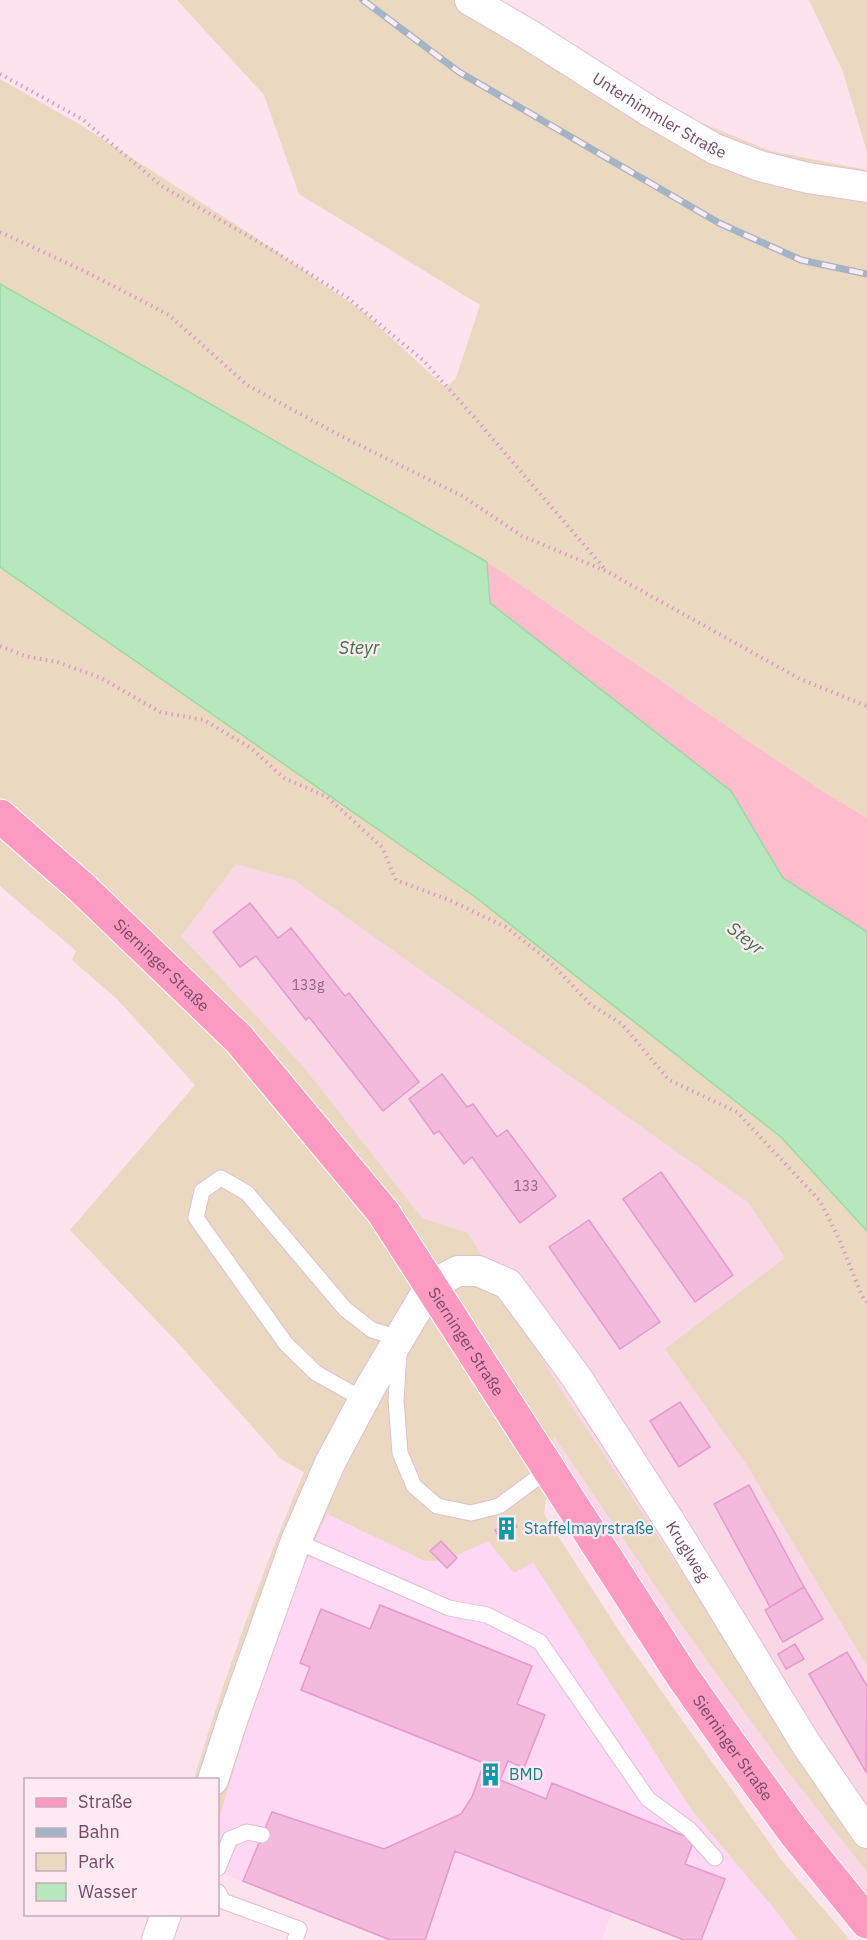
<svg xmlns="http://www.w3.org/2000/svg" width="867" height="1940" font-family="'IBM Plex Sans',sans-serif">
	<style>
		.residential { fill: #f9d7e7 }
		.commercial { fill: #fdd7f3 }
		.green { fill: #ead8c1 }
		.sand { fill: #fdbdcd }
		.water { fill: #b7e7bd; stroke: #9dd9a4; stroke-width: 1.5 }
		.building { fill: #f3bade; stroke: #e69acb; stroke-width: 1.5 }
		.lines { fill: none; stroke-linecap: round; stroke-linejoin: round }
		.lane-casing { stroke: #e1bfd2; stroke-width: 17 }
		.street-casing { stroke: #e1bfd2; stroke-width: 32 }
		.primary-casing { stroke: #fff; stroke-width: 35 }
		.path { stroke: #d89dc3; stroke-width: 4; stroke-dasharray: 1.5 4.5; stroke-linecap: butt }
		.lane { stroke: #fff; stroke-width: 15 }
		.street { stroke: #fff; stroke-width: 30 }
		.primary { stroke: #fd9ac2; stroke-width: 33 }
		.rail-casing { stroke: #a2b4c6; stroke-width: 7 }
		.rail { stroke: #ffeaf3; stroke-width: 4.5; stroke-dasharray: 14; stroke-linecap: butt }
		.labels { text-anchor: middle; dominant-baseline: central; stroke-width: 4.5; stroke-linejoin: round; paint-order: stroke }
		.number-label { font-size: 14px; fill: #946585 }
		.street-label { font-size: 16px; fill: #754967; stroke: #ffeaf3 }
		.culture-label { font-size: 16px; fill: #0d838f; stroke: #ffeaf3; text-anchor: start }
		.water-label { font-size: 18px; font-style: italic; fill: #397441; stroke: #ffeaf3 }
	</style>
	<rect width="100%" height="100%" fill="#fde3ee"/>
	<path class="residential" d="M288 726 867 1164V1905L156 937Z"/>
	<path class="commercial" d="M327 1514 425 1561H444L488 1540 514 1573 533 1561 693 1812 777 1912 797 1940H684L612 1912 602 1940H390L218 1872V1821L282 1616Z"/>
	<path class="green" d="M177 0H498L692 119 771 151 867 170V818L816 787 487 562 0 284V79L79 124 255 237 361 310 446 388 456 378 480 305 299 194 264 95Z
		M809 0H867V152L843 72Z
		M0 567 474 896 781 1137 867 1231V1666L745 1462 665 1349 785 1258 749 1203 294 880 236 864 181 936 302 1065 422 1218 468 1233 560 1389 817 1776 867 1843V1872L782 1764 683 1627 554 1436 544 1514 623 1637 783 1862 850 1940H797L777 1912 693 1812 533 1562 514 1573 488 1541 444 1561H425L327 1514 282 1616 218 1821V1780L194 1779C225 1675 262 1572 304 1472L281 1459 176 1341 70 1230 195 1085 118 1000 72 960 76 951 0 886Z"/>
	<path class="sand" d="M487 562 816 787 867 818V932L783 878 731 791 490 603Z"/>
	<path class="water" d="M0 284 487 562 490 603 731 791 783 878 867 932V1231L781 1137 474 896 0 567Z"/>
	<path class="building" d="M250 903 278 938 291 928 345 996 349 993 419 1082 383 1111 309 1017 306 1020 256 956 240 967 213 932Z
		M442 1074 467 1107 473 1104 497 1137 507 1130 556 1196 520 1223 472 1157 464 1164 439 1131 434 1134 409 1099Z
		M661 1172 733 1275 695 1302 623 1199Z
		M589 1220 660 1322 620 1349 549 1247Z
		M680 1402 710 1447 679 1467 650 1421Z
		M749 1485 804 1587 770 1607 714 1504Z
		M514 1520 517 1527 498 1536 495 1530Z
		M441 1541 457 1558 447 1568 430 1551Z
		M804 1587 823 1619 783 1642 765 1610Z
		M380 1605 532 1666 517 1704 545 1715 524 1768 508 1761 500 1780 546 1799 552 1783 694 1840 685 1864 725 1879 701 1940H684L455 1851 425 1940H390L243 1881 272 1812 384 1849 461 1814 472 1797 484 1763 301 1690 310 1667 300 1663 321 1609 370 1629Z
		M795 1644 804 1659 786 1669 778 1654Z
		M847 1652 867 1686 866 1772 809 1674Z"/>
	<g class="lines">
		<defs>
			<path id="lane" d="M364 1400 316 1373 286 1344 196 1218 202 1191 221 1178 247 1193 345 1309 372 1330 400 1338 396 1400 400 1453 414 1486 437 1506 471 1513 499 1506 549 1469
				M296 1541 449 1608 487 1615 540 1642 648 1799 689 1829 715 1858
				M218 1868 230 1839 247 1832 262 1835
				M218 1892 223 1901 299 1929 295 1940"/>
			<g id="street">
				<path id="s1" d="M470 0 528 34 649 111 715 149 760 166 808 178 867 187"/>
				<path id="s2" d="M213 1780 232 1721 296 1541 330 1463 371 1386 431 1285 458 1271H478L508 1284 577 1378 677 1533 806 1744 867 1833"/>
				<path d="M157 1940 166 1914"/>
			</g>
			<g id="primary">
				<path id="s3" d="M0 816 81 887 239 1039 383 1212 681 1674 735 1751 794 1832 867 1922"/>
			</g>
		</defs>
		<use href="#lane" class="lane-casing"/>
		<use href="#street" class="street-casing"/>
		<use href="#primary" class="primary-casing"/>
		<path class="path" d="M0 74 82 119 163 187 274 251 348 298 424 361 474 417 604 568
			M0 232 84 271 169 315 247 385 341 436 462 496 522 536 606 571 800 679 867 706
			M0 646 25 656 57 662 101 678 160 712 204 720 251 748 284 778 327 797 382 847 396 880 449 900 506 927 548 960 591 1005 622 1024 669 1080 737 1112 820 1201 839 1239 862 1296 867 1302"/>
		<use href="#lane" class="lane"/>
		<use href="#street" class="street"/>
		<use href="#primary" class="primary"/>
		<defs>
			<path id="rail" d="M363 0 459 72 719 223 801 260 867 274"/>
		</defs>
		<use href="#rail" class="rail-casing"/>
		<use href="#rail" class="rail"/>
	</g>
	<defs>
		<symbol id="building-bare" viewBox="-9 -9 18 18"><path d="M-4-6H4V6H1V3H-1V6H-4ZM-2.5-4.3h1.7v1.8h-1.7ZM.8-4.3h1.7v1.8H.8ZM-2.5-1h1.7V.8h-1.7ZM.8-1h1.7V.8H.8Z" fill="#0f9aa8" stroke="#ffeaf3" stroke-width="2.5" paint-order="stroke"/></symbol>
	</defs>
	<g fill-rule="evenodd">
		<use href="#building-bare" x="490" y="1512" width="33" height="33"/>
		<use href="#building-bare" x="474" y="1758" width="33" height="33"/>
	</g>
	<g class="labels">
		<g class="number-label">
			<text x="308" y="985">133g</text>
			<text x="526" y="1186">133</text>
		</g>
		<g class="street-label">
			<text stroke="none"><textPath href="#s1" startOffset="222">Unterhimmler Straße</textPath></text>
			<text stroke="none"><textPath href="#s3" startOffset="220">Sierninger Straße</textPath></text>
			<text stroke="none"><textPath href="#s3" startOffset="706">Sierninger Straße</textPath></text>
			<text stroke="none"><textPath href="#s2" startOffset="948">Kruglweg</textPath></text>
			<text stroke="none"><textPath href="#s3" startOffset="1192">Sierninger Straße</textPath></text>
		</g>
		<g class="culture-label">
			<text x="524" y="1528">Staffelmayrstraße</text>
			<text x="509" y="1774">BMD</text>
		</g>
		<g class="water-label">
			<text x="359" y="647">Steyr</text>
			<text transform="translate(746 938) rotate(38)">Steyr</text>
		</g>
	</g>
	<rect x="24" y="1778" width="195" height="138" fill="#ffeaf3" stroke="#c8aabb" stroke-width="1.5"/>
	<rect x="36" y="1798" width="30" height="9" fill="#fd9ac2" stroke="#c8aabb" stroke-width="1.5"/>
	<text x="78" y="1808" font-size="18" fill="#754967">Straße</text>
	<rect x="36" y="1828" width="30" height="9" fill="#a2b4c6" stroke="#c8aabb" stroke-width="1.5"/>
	<text x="78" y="1838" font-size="18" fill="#754967">Bahn</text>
	<rect x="36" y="1853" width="30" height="18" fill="#ead8c1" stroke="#c8aabb" stroke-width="1.5"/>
	<text x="78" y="1868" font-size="18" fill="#754967">Park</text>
	<rect x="36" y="1883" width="30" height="18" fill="#b7e7bd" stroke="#c8aabb" stroke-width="1.5"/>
	<text x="78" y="1898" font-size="18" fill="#754967">Wasser</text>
</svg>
